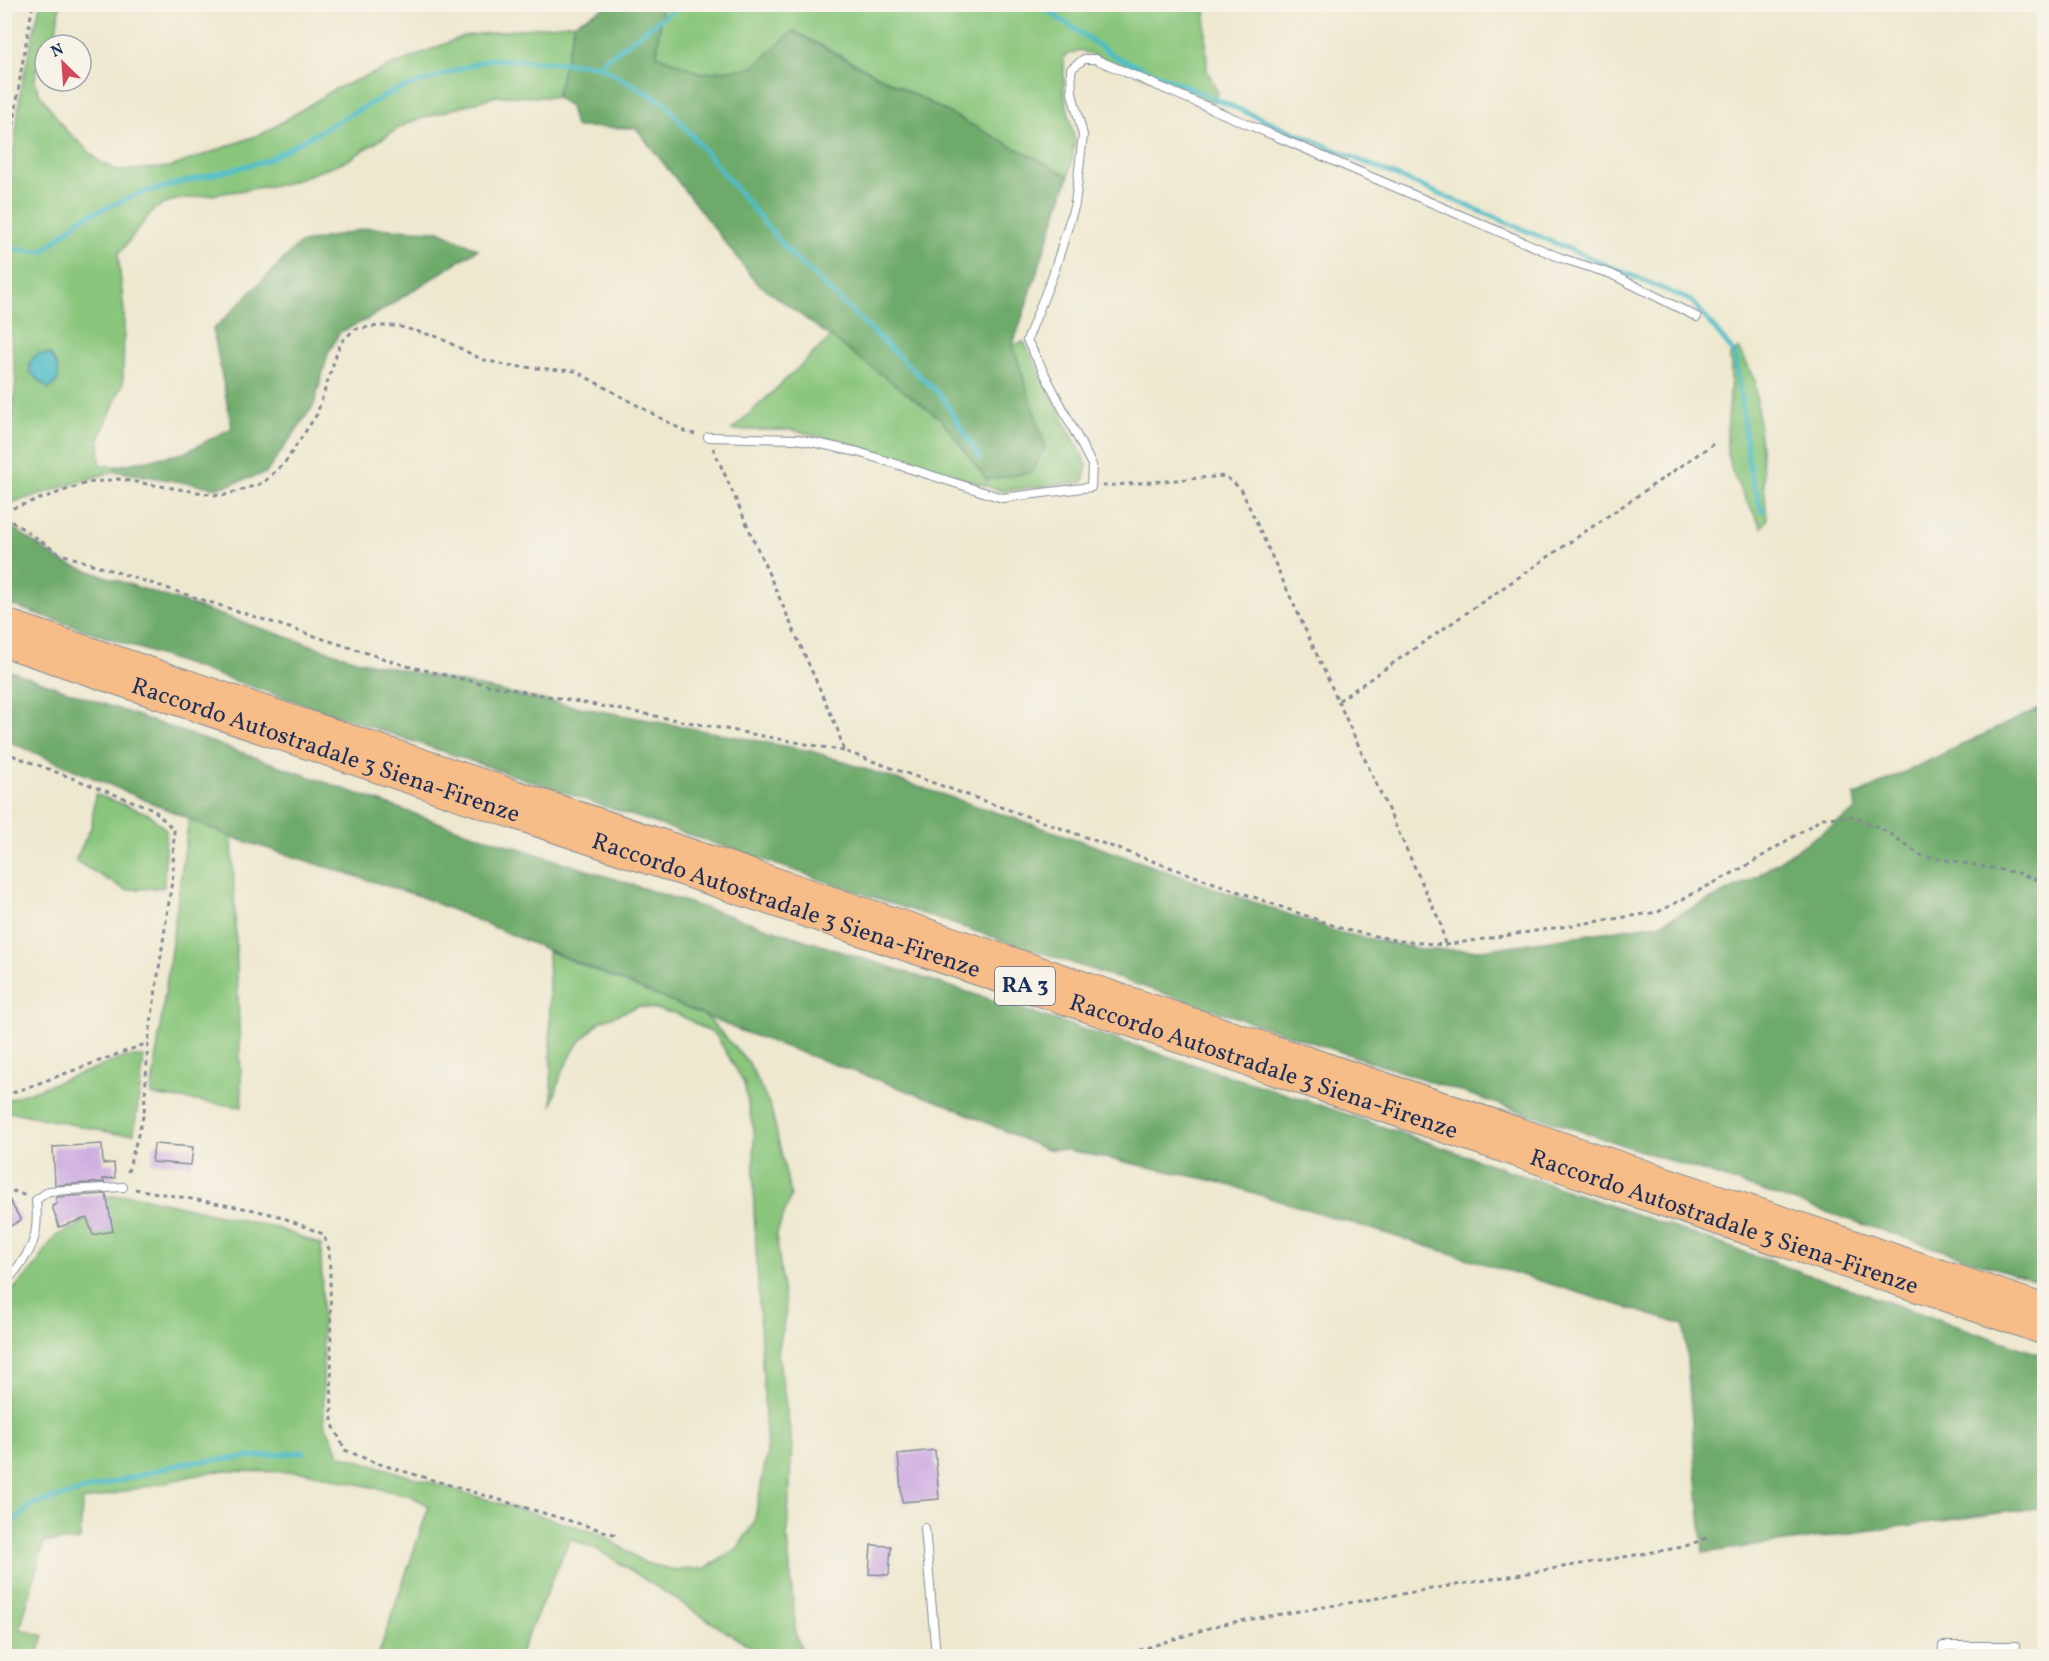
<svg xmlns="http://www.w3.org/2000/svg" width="2049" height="1661" font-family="Vollkorn,serif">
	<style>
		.green { fill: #89c67b; stroke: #527a6c; stroke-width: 1.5 }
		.forest { fill: #6eab6b; stroke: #446d64; stroke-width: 1.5 }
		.water { fill: #50bdc8; stroke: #367693; stroke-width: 1.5 }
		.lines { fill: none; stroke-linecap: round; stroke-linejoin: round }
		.stream { stroke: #50bdc8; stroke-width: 5 }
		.building { fill: #caa7e1 }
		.service-casing { stroke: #848c96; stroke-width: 10 }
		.motorway-casing { stroke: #848c96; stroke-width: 29 }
		.path { stroke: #848c96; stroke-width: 3; stroke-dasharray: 4.5 4.5; stroke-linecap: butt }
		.service { stroke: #fff; stroke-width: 8 }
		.motorway { stroke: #f7bd88; stroke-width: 27 }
		.labels { text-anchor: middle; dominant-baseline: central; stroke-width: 4.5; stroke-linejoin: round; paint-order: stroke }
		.shield { fill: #f7f3e8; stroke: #5d6a87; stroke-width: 1.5 }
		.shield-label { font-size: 22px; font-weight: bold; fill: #1b2f5e }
		.street-label { font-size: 24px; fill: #1b2f5e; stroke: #f7f3e8 }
	</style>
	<rect width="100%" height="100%" fill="#f7f3e8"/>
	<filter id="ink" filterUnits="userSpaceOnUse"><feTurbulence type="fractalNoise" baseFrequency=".0167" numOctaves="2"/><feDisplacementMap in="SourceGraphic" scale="12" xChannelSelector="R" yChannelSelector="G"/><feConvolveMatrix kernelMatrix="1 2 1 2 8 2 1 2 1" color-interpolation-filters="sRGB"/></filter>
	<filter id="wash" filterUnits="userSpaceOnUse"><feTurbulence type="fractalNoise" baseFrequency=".008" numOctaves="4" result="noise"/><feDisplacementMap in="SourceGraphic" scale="24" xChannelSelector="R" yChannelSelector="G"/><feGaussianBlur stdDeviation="1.35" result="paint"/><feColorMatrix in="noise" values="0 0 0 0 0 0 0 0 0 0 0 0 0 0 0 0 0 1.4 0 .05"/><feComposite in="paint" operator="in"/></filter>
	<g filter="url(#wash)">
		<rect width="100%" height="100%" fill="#eee8cf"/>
		<path class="green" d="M40 5H60L54 45H45V60L36 70 35 82 39 93 65 129 99 161 118 171 171 167 266 132 335 89 464 36 575 23 556 97 496 96 407 123 348 160 285 184 170 201 154 209 118 255 124 311 123 383 99 439 100 465 117 466 114 471 5 505 4 439 12 424 16 380 6 299V220L21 87Z
			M658 5H1205L1207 70 1218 93 1213 104 1080 50 1064 56V92L1075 142 1069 176 794 31 752 68 701 73 657 56 661 13Z
			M831 337 940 418 987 480 1045 446 1013 345 1024 342 1087 465 1083 482 1002 491 852 444 793 430H732Z
			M1739 348 1755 381 1767 519 1762 528C1750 505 1728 475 1727 448 1726 417 1734 387 1730 356Z
			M95 794 149 814 166 830 164 887 126 890 75 861 92 825Z
			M189 818 232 837 242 1107 151 1095Z
			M548 951 706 1016 749 1063 771 1108 791 1196 776 1235 786 1311 778 1353 792 1445 787 1535 796 1635 804 1656H764L599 1550 570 1539 519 1656H378L429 1506 411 1496 306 1472 215 1471 82 1501 80 1540 44 1542 20 1629 44 1636 37 1656H5V1298L34 1268 55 1236 78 1226 97 1197 132 1195 277 1228 321 1245 324 1422 340 1455 601 1534 645 1563 677 1570 706 1568 737 1549 754 1523 767 1454 754 1211V1132L744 1083 716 1035 678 1014 639 1006 601 1021 577 1045 561 1074 552 1106Z
			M126 1057H144L134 1133 118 1134 13 1112 5 1114V1101Z"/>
		<path class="forest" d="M609 5H658L661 13 657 55 701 73 752 68 793 31 1069 176 1013 345 1045 446 1032 472 987 480 940 418 756 282 636 128 575 127 570 106 556 97 575 23Z
			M368 228 439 231 478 249 370 318 340 332 328 354 314 405 266 473 218 488 114 471 117 466 184 453 232 428 213 330 299 244Z
			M5 522 62 562 356 660 537 699 811 751 1064 835 1341 933 1426 950H1482L1659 924 1749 881 1856 810 1854 796 2044 706V1284L905 908 5 603Z
			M5 669 446 825 1314 1103 2044 1356V1507L1703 1553 1684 1325 1215 1181 1068 1150 1044 1149 950 1106 741 1031 419 896 234 838 5 740Z"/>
		<path class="water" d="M37 354H50C57 364 60 370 57 382L49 389 30 372V362Z"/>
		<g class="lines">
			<path class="stream" d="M812 4 832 7 838 4
				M1038 4 1116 57 1692 301 1735 354 1750 472 1762 511
				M598 65 665 103 788 251 943 398 980 458
				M13 249 42 252 82 218 141 193 265 161 392 92 490 59 598 65 681 4
				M4 1531 31 1505 184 1463 304 1452"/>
		</g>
		<g id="blocks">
			<path class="building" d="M102 1144 103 1164 114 1163 115 1178 103 1179 104 1182 55 1185 53 1147Z
				M154 1144 193 1147 191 1165 152 1162Z
				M4 1191 21 1220 4 1230Z
				M106 1194 113 1231 93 1235 87 1218 59 1227 52 1206 57 1204 56 1197Z
				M935 1450 939 1499 902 1502 898 1454Z
				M871 1545 891 1546 889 1575 869 1574Z"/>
		</g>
	</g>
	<g filter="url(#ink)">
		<use href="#blocks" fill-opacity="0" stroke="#848c96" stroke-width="1.5"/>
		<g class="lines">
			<defs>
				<path id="service" d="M708 437 797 439 858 452 1002 498 1091 487 1092 465 1027 340 1054 272 1075 204 1083 135 1072 93 1071 69 1084 59H1095L1561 258 1611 274 1697 317
					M4 1285C30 1252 40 1243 36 1200L49 1191 123 1187
					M925 1528 936 1656
					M1942 1656 1943 1646H2015"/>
				<g id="motorway">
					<path d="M4 622 2044 1308"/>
					<path id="s1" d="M4 643 2044 1331"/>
				</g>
			</defs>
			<use href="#service" class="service-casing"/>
			<use href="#motorway" class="motorway-casing"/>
			<path class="path" d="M4 197 21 71 33 4
				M4 324C8 357 13 388 4 421
				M713 448 837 728 844 751 1346 930 1400 941 1445 945 1658 912 1748 865 1823 818 1854 816 1888 832 1920 855 2018 873 2044 882
				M1102 486 1225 476 1241 489 1338 701 1713 444
				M4 511 87 483 117 479 222 496 263 483 286 461 317 414 340 343 355 329 378 326H397L438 337 481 359 509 366 575 371 684 431 695 434
				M4 516 58 553 407 666 488 685 844 751
				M1338 701 1440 922 1445 945
				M4 752 153 809 174 830 173 874 148 1043 144 1113 127 1175
				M4 1096 148 1043
				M135 1189 254 1210 279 1216 323 1234 329 1249 330 1272 332 1423 345 1450 376 1463 617 1535
				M4 1196 14 1191 26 1196
				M1121 1656 1222 1624 1683 1547 1707 1538"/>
			<use href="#service" class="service"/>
			<use href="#motorway" class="motorway"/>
		</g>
	</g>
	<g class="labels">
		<rect class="shield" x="995" y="967" width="60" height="38" rx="4.5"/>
		<g class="shield-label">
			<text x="1025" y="986">RA 3</text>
		</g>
		<g class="street-label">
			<text stroke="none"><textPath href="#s1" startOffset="339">Raccordo Autostradale 3 Siena-Firenze</textPath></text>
			<text stroke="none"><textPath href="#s1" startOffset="825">Raccordo Autostradale 3 Siena-Firenze</textPath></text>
			<text stroke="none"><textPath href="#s1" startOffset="1329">Raccordo Autostradale 3 Siena-Firenze</textPath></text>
			<text stroke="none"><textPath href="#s1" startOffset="1815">Raccordo Autostradale 3 Siena-Firenze</textPath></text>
		</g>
	</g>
	<rect width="2049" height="1661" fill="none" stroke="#f7f3e8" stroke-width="24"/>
	<g transform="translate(63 63) rotate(335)"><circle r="28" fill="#f7f3e8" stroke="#9fa5b1" stroke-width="1.5"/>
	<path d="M0-4.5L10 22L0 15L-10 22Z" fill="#d1495b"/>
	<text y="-9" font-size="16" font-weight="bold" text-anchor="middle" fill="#1b2f5e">N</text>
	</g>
</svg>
